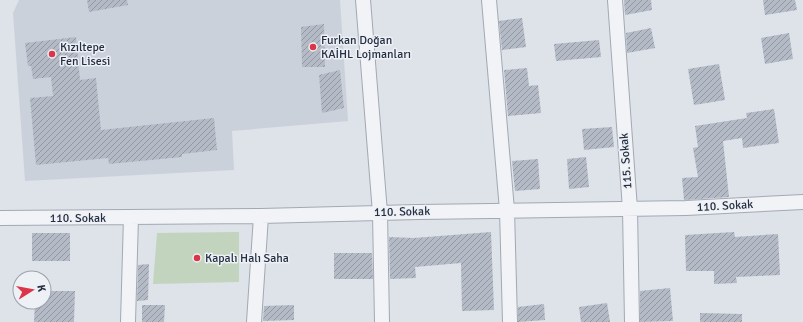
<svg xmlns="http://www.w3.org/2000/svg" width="803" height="322" font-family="Signika,sans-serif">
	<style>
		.built { fill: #cbd1db }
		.pitch { fill: #c3d4be }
		.building { fill: url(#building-hatch) }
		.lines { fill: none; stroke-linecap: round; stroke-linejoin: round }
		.minor-casing { stroke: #a3a9b3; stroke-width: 16 }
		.minor { stroke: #f1f3f7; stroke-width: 14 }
		.poi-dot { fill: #dc3449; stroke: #edf1f6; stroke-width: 1.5 }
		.labels { text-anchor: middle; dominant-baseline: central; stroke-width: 3; stroke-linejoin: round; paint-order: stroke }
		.poi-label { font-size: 12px; fill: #252f41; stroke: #edf1f6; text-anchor: start }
		.street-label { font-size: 12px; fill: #252f41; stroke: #edf1f6 }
	</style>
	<defs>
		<pattern id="building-hatch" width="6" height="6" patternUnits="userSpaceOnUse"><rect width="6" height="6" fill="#b4bbc6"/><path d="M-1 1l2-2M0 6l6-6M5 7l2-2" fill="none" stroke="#9298a2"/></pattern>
	</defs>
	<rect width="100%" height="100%" fill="#dee2e9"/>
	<path class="built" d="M19 0H340L348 121 232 131 234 170 25 181 13 13Z"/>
	<path class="pitch" d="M239 232V282L153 284 157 233Z"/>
	<path class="building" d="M87 0H127L128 5 89 12Z
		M624 0H651L652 10 625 15Z
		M763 0H795L797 10 765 15Z
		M522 18 526 47 502 50 499 21Z
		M324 24 325 67H302L301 27Z
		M651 28 655 48 627 53 626 33Z
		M789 33 793 59 765 64 761 38Z
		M76 37 80 80 96 78 101 130 214 118 217 150 182 154V157L109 164 108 158 36 165 30 98 53 96 51 77 33 79 31 66H28L25 43Z
		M599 40 601 57 556 61 554 44Z
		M719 64 725 100 694 105 688 69Z
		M527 68 529 86 538 85 541 113 508 116 504 70Z
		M340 70 344 108 322 113 319 75Z
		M774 109 779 143 743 148 742 138 723 141 729 197 684 200 682 178 698 177 693 148 698 147 695 126 747 118 746 113Z
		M612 127 614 147 584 150 582 129Z
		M586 157 589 187 569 189 567 159Z
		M538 159 540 189 515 191 512 161Z
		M491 232 494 310 462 311 461 263 415 267 416 278 390 279 389 237 414 238Z
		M734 232 735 237 778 234 780 275 736 277 737 283 714 284V271H686L685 235Z
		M32 233H70V261H32Z
		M334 253H372L373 279H334Z
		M149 264 148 300 137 301 138 265Z
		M670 288 673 321 640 322V291Z
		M44 291H75L74 322H34L35 302H44Z
		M607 303 610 322H581L579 307Z
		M544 304 545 320 518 322V307Z
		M142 305H165L164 322H142Z
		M294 305V320L263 321 264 306Z
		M700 313 742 314V322H700Z"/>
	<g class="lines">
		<defs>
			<path id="minor" d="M363 0 380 213 382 322
				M489 0 507 210 510 322
				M615 0 630 209 632 322
				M0 218 261 216 418 212 686 208 803 202
				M128 322 131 217
				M254 322 261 216"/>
		</defs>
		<use href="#minor" class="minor-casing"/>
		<use href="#minor" class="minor"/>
	</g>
	<g class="poi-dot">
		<circle cx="313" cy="47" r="4"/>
		<circle cx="52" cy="54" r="4"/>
		<circle cx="197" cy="258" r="4"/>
	</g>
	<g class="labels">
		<g class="poi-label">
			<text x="321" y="40">Furkan Doğan<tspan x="321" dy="14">KAİHL Lojmanları</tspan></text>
			<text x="60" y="47">Kızıltepe<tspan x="60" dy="14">Fen Lisesi</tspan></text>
			<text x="205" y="258">Kapalı Halı Saha</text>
		</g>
		<g class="street-label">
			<text transform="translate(626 161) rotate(-94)">115. Sokak</text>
			<text transform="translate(725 206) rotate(-3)">110. Sokak</text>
			<text transform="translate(402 212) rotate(-1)">110. Sokak</text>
			<text x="78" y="218">110. Sokak</text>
		</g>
	</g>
	<g transform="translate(32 290) rotate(79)"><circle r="19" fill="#edf1f6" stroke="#9da3ae"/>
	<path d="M0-3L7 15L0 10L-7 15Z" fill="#dc3449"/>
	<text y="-6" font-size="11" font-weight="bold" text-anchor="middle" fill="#252f41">K</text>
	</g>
</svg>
